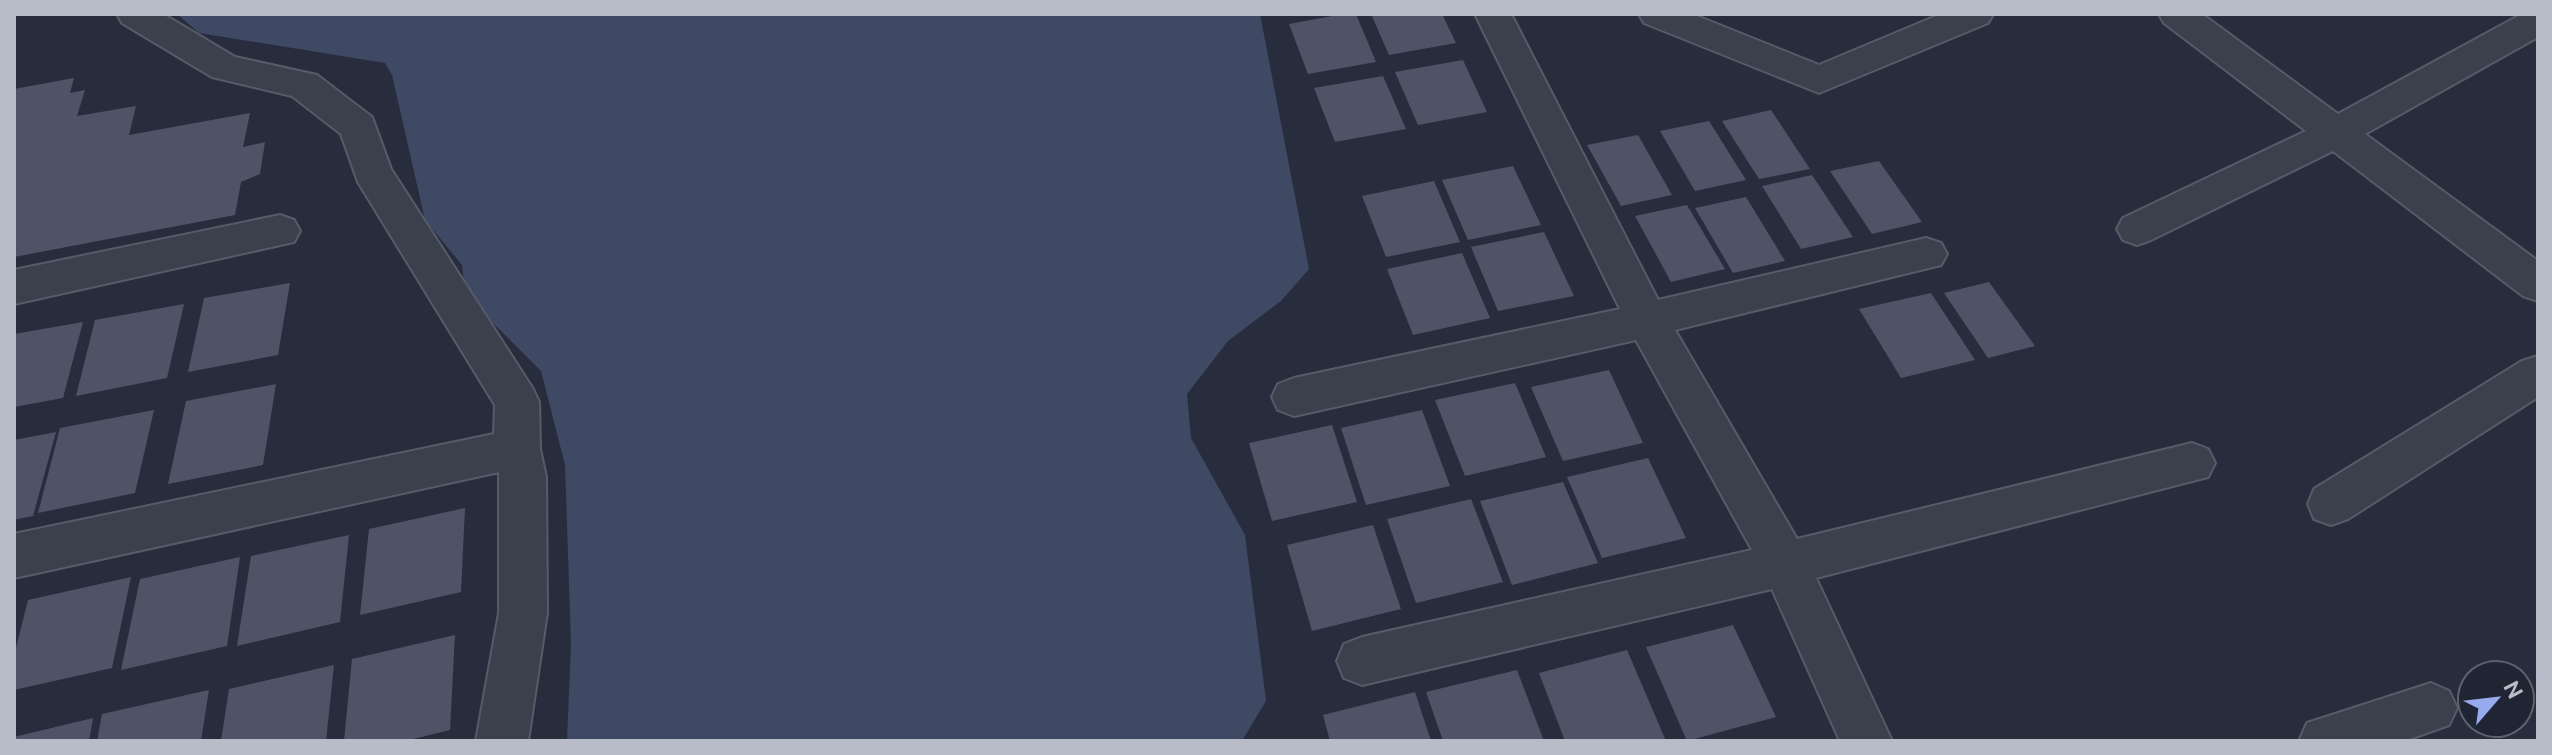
<svg xmlns="http://www.w3.org/2000/svg" width="2552" height="755" font-family="Ubuntu,sans-serif">
	<style>
		.water { fill: #3f4964 }
		.building { fill: #4e5466 }
		.lines { fill: none; stroke-linecap: round; stroke-linejoin: round }
		.minor-casing { stroke: #565b68; stroke-width: 4 }
		.minor { fill: #3b404d; fill-rule: evenodd }
	</style>
	<rect width="100%" height="100%" fill="#282d3d"/>
	<path class="water" d="M177 14H1260L1309 269 1281 301 1228 341 1187 394 1191 438 1245 535 1266 701 1242 741H567L571 644 565 465 541 371 466 296 462 265 425 220 392 75 385 63 199 33Z"/>
	<path class="building" d="M1343 14H1356L1376 62 1308 74 1289 24Z
		M1371 14H1442L1456 43 1389 55Z
		M1463 60 1487 112 1418 125 1395 72Z
		M1383 76 1406 129 1335 142 1314 88Z
		M74 78 70 93 85 90 77 116 136 106 129 135 250 113 243 147 265 142 260 174 241 182 235 215 14 257V89Z
		M1771 110 1810 169 1759 179 1722 121Z
		M1709 121 1746 180 1695 191 1660 131Z
		M1638 135 1672 195 1621 206 1587 145Z
		M1879 161 1922 222 1872 234 1830 171Z
		M1513 166 1541 225 1468 240 1442 180Z
		M1812 175 1853 237 1801 249 1762 186Z
		M1434 181 1460 242 1386 257 1362 196Z
		M1746 197 1785 261 1733 273 1695 208Z
		M1687 205 1725 269 1671 282 1635 216Z
		M1544 232 1574 296 1498 311 1471 247Z
		M1462 253 1490 318 1413 335 1387 269Z
		M1989 282 2035 346 1988 358 1944 293Z
		M290 283 278 355 188 372 204 298Z
		M1931 293 1975 360 1901 378 1859 309Z
		M184 304 167 378 76 396 95 320Z
		M83 322 63 398 14 407V334Z
		M1609 370 1643 443 1563 461 1531 387Z
		M1515 383 1546 457 1465 476 1435 400Z
		M276 384 263 465 168 484 186 401Z
		M154 410 135 493 38 513 60 428Z
		M1422 410 1450 486 1366 505 1341 428Z
		M1332 425 1357 502 1272 521 1249 443Z
		M56 432 33 516 14 520V440Z
		M1648 458 1686 538 1602 558 1567 477Z
		M1563 482 1598 563 1512 585 1480 501Z
		M1471 499 1503 582 1416 603 1387 519Z
		M465 508 461 592 360 615 369 529Z
		M1373 525 1401 609 1312 631 1287 545Z
		M349 535 340 622 237 646 251 556Z
		M240 557 227 646 121 670 140 579Z
		M131 577 112 668 14 690V656L28 600Z
		M1733 625 1776 717 1687 741 1646 647Z
		M455 635 450 730 405 741H344L352 659Z
		M1627 650 1666 741H1565L1539 673Z
		M334 665 326 741H221L229 689Z
		M1517 670 1544 741H1443L1426 692Z
		M209 690 201 741H97L102 714Z
		M1415 692 1431 741H1330L1323 715Z
		M93 718 89 741H14V737Z"/>
	<g class="lines">
		<defs>
			<path id="minor" d="M117 14H163L235 57 317 75 372 117 391 169 533 389 539 402 540 449 546 477 547 613 528 741H476L499 613V472L14 578V534L494 434 495 405 358 182 341 134 292 96 212 77 122 23Z
				M1475 14H1511L1658 300 1926 238 1941 243 1947 254 1941 265 1675 330 1797 539 2192 443 2208 449 2215 463 2208 477 1816 578 1892 741H1840L1772 589 1362 685 1344 678 1337 661 1344 644 1362 637 1752 550 1636 340 1294 416 1278 410 1272 397 1278 384 1294 378 1620 309Z
				M1639 14H1692L1819 65 1941 14H1993L1988 23 1819 93 1644 23Z
				M2159 14H2202L2338 114 2522 14H2538V37L2365 134 2538 261V301L2523 296 2333 151 2151 240 2137 245 2123 240 2117 229 2123 218 2306 131 2164 23Z
				M280 215 294 220 300 231 294 242 14 304V270Z
				M2538 356V397L2348 519 2331 525 2314 519 2308 504 2314 489 2522 361Z
				M2431 683 2449 691 2457 708 2449 725 2404 741H2299L2307 723Z"/>
		</defs>
		<use href="#minor" class="minor-casing"/>
		<use href="#minor" class="minor"/>
	</g>
	<rect width="2552" height="755" fill="none" stroke="#b8bbc8" stroke-width="32"/>
	<g transform="translate(2496 699) rotate(62)"><circle r="38" fill="#202533" stroke="#5d616f" stroke-width="2"/>
	<path d="M0-6L14 30L0 20L-14 30Z" fill="#97aaee"/>
	<text y="-12" font-size="22" font-weight="bold" text-anchor="middle" fill="#b8bbc8">N</text>
	</g>
</svg>
